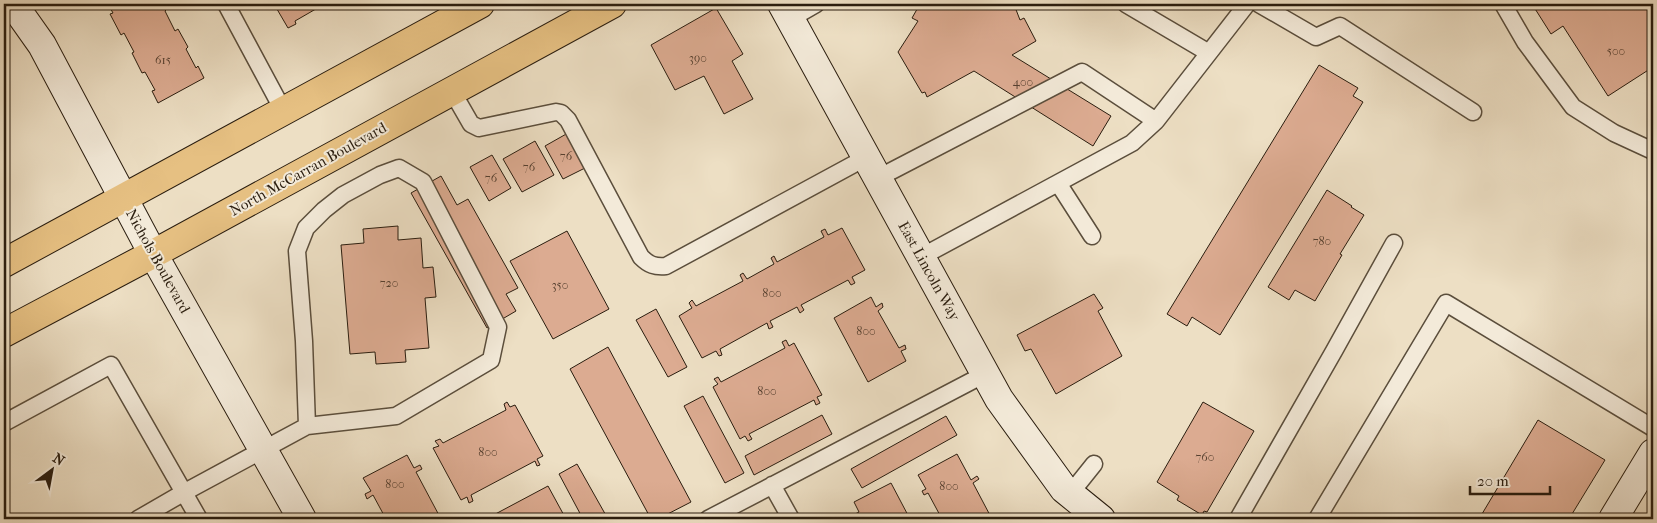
<svg xmlns="http://www.w3.org/2000/svg" width="1657" height="523" font-family="'IM FELL French Canon',serif">
	<style>
		.building { fill: #dcab91; stroke: #2a1d0f }
		.lines { fill: none; stroke-linecap: round; stroke-linejoin: round }
		.lane-casing { stroke: #5b4e3c; stroke-width: 19 }
		.secondary-casing { stroke: #2a1d0f; stroke-width: 30 }
		.primary-casing { stroke: #2a1d0f; stroke-width: 30 }
		.lane { stroke: #f3ead9; stroke-width: 16 }
		.secondary { stroke: #f3ead9; stroke-width: 28 }
		.primary { stroke: #e6c082; stroke-width: 28 }
		.labels { text-anchor: middle; dominant-baseline: central; stroke-width: 4; stroke-linejoin: round; paint-order: stroke }
		.number-label { font-size: 12px; fill: #564030 }
		.street-label { font-size: 15px; fill: #2a1d0f; stroke: #f3ead9 }
	</style>
	<rect width="100%" height="100%" fill="#eddfc4"/>
	<filter id="stains"><feTurbulence type="fractalNoise" baseFrequency=".004" numOctaves="4"/><feColorMatrix values="0 0 0 0 .2 0 0 0 0 .09 0 0 0 0 .02 0 0 0 .5 -.17"/></filter>
	<radialGradient id="worn" r=".72"><stop offset=".6" stop-color="#630" stop-opacity="0"/><stop offset="1" stop-color="#630" stop-opacity=".3"/></radialGradient>
	<path class="building" d="M108 4H164L167 9 165 11 175 31 178 29 188 47 186 49 196 68 198 66 204 78 158 103 152 91 155 90 145 72 142 73 132 53 134 52 124 33 121 35 110 14 113 13Z
		M274 4H331L322 9 321 6 295 21 296 24 288 28Z
		M920 4H1016L1015 7 1020 20 1024 18 1036 41 1012 55 1111 116 1093 146 974 71 927 97 925 92 922 93 898 52 918 21 912 18Z
		M1532 4H1653V67L1608 96 1563 26 1551 34Z
		M716 8 743 54 732 61 753 99 724 114 704 76 675 90 651 45Z
		M1319 65 1358 88 1353 96 1363 102 1220 335 1192 317 1187 326 1167 314Z
		M568 133 587 167 563 179 545 146Z
		M535 141 554 175 522 192 503 159Z
		M492 155 511 188 489 201 470 167Z
		M441 176 457 205 468 199 518 288 506 294 516 311 487 328 411 193Z
		M1327 190 1352 206 1351 207 1364 215 1340 254 1342 255 1315 301 1295 290 1289 300 1268 287Z
		M398 226V240L421 238 423 268 433 267 436 297 425 298 429 348 405 350 406 362 376 364 375 352 350 354 341 245 364 243 363 229Z
		M842 228 865 270 852 277 855 283 851 285 848 280 801 305 804 310 800 313 797 307 770 321 773 327 769 329 767 323 720 349 722 355 719 356 716 351 702 358 679 316 692 308 689 303 692 300 696 306 743 281 740 275 743 273 747 279 774 264 771 258 774 256 777 262 824 237 821 231 825 229 828 235Z
		M567 231 609 309 553 339 510 261Z
		M1094 294 1103 308 1098 311 1122 356 1056 394 1031 349 1025 351 1017 335Z
		M871 297 876 307 882 303 883 307 878 311 899 348 905 345 906 349 901 351 906 361 868 382 834 318Z
		M656 309 687 367 668 377 636 320Z
		M786 340 789 346 794 343 822 395 817 397 820 403 816 405 814 400 749 434 752 439 748 441 745 436 740 439 713 387 718 384 714 379 718 377 721 382 785 348 782 342Z
		M608 347 691 502 658 519H651L570 369Z
		M703 396 744 473 725 483 684 406Z
		M507 402 510 407 515 405 543 456 537 459 540 465 537 466 535 461 471 495 473 501 469 503 467 497 461 500 433 448 439 446 435 441 440 439 443 443 506 410 504 404Z
		M1203 402 1254 431 1207 512 1204 511 1202 515 1177 500 1179 496 1157 482Z
		M822 415 832 434 754 475 745 456Z
		M946 416 957 435 862 488 851 469Z
		M1538 420 1605 460 1569 519H1479Z
		M957 454 971 480 977 476 979 479 973 483 992 519H942L928 493 924 495 922 491 926 489 918 475Z
		M407 455 414 468 420 465 422 469 416 472 441 519 447 516 449 519H386L373 495 367 499 365 494 371 491 363 478Z
		M577 464 608 519H583L559 474Z
		M891 483 910 519H863L861 515 855 519 853 515 859 512 854 502Z
		M548 486 566 519H486Z
		M843 515 845 519H834Z"/>
	<g class="lines">
		<defs>
			<path id="lane" d="M226 4 284 112
				M1126 4 1209 53
				M1259 4 1316 37 1340 26 1473 112
				M1503 4 1525 42 1573 107 1614 133 1653 151
				M790 19 816 4
				M452 91 471 124 479 128 556 112 561 113 568 120 641 257C649 265 655 267 666 266L867 157
				M878 178 1082 72 1156 121
				M1058 183 1092 236
				M921 257 1132 143 1156 121 1247 4
				M4 423 111 365 199 519
				M772 485 791 519
				M1070 494 1094 464
				M138 519 183 493 307 426 396 416 491 360 498 327 423 182 399 168 380 175 343 195 324 210 306 228 297 251 304 341 307 426
				M708 519 985 374
				M1238 519 1334 351 1394 243
				M1317 519 1446 303 1653 428"/>
			<path id="secondary" d="M13 4 42 45 153 254 302 519
				M782 4 999 399 1064 489 1101 519
				M1613 519 1653 453"/>
			<path id="primary" d="M4 263 480 4
				M4 333 153 254 612 4"/>
		</defs>
		<use href="#lane" class="lane-casing"/>
		<use href="#secondary" class="secondary-casing"/>
		<use href="#primary" class="primary-casing"/>
		<use href="#lane" class="lane"/>
		<use href="#secondary" class="secondary"/>
		<use href="#primary" class="primary"/>
	</g>
	<g class="labels">
		<g class="number-label">
			<text x="1616" y="51">500</text>
			<text x="698" y="58">390</text>
			<text x="163" y="60">615</text>
			<text x="1023" y="82">400</text>
			<text x="566" y="156">76</text>
			<text x="529" y="167">76</text>
			<text x="491" y="178">76</text>
			<text x="1322" y="241">780</text>
			<text x="389" y="283">720</text>
			<text x="560" y="285">350</text>
			<text x="772" y="293">800</text>
			<text x="866" y="331">800</text>
			<text x="767" y="391">800</text>
			<text x="488" y="452">800</text>
			<text x="1205" y="457">760</text>
			<text x="395" y="484">800</text>
			<text x="949" y="486">800</text>
		</g>
		<g class="street-label">
			<text transform="translate(308 169) rotate(-29)">North McCarran Boulevard</text>
			<text transform="translate(158 261) rotate(61)">Nichols Boulevard</text>
			<text transform="translate(929 271) rotate(61)">East Lincoln Way</text>
		</g>
	</g>
	<rect width="1657" height="523" fill="none" stroke="#eddfc4" stroke-width="20"/>
	<rect x="5" y="5" width="1647" height="513" fill="none" stroke="#2a1d0f" stroke-width="2.5"/>
	<rect x="10" y="10" width="1637" height="503" fill="none" stroke="#2a1d0f"/>
	<g transform="translate(52 470) rotate(32)" stroke="#f3ead9" stroke-width="4" paint-order="stroke">
	<path d="M0-4L9 19L0 12L-9 19Z" fill="#2a1d0f"/>
	<text y="-8" font-size="14" font-weight="bold" text-anchor="middle" fill="#2a1d0f">N</text>
	</g>
	<path d="M1470 486v8h80v-8" fill="none" stroke="#2a1d0f" stroke-width="2.5"/>
	<text x="1477" y="486" font-size="15" fill="#2a1d0f" stroke="#f3ead9" stroke-width="4" paint-order="stroke">20 m</text>
	<rect width="100%" height="100%" filter="url(#stains)"/>
	<rect width="100%" height="100%" fill="url(#worn)"/>
</svg>
